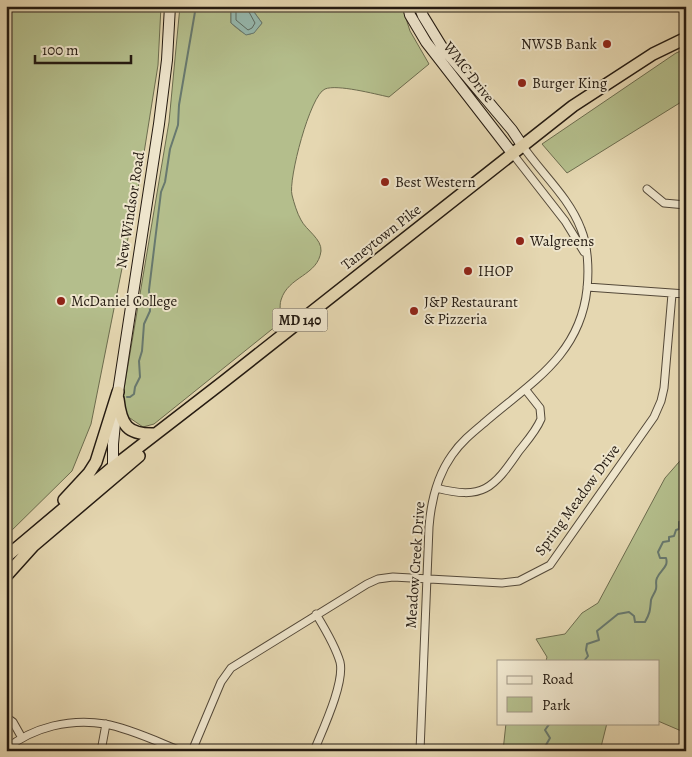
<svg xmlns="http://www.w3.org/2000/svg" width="692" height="757" font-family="Alegreya,serif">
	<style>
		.green { fill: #b4be8c; stroke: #6c6c4e }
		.water { fill: #96b9ae; stroke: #68796f }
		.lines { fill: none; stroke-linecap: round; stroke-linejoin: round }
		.shore { stroke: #5d6a60; stroke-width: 1 }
		.stream { stroke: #68796f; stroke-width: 2 }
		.minor-casing { stroke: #544939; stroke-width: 9 }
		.secondary-casing { stroke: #241a11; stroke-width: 12 }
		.trunk-casing { stroke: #241a11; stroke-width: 14 }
		.minor { stroke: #eee5cc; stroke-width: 7 }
		.secondary { stroke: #eee5cc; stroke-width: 10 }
		.trunk { stroke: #e5d7b1; stroke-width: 11 }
		.poi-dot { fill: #8f2418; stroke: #eee5cc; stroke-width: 2 }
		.labels { text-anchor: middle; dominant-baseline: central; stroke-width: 4; stroke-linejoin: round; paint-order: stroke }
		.shield { fill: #eee5cc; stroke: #615749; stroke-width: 1 }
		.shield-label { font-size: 14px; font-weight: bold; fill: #241a11 }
		.poi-label { font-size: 15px; fill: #241a11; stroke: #eee5cc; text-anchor: start }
		.street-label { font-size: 15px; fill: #241a11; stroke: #eee5cc }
	</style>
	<rect width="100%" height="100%" fill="#e5d7b1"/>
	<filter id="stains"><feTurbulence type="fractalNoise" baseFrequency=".004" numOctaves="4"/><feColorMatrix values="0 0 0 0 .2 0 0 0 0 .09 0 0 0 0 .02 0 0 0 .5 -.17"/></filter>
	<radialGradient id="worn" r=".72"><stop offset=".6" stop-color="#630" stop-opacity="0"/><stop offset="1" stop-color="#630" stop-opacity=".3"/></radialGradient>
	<path class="green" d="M6 6H161L158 65 140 178 91 424 72 471 6 536Z
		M180 6H231V23C247 37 249 39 262 23L254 12V6H402L410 31 429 64 389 97C375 94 337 84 325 89 310 95 288 180 292 195 294 203 297 213 301 220 306 230 322 239 321 251 318 276 288 276 281 300 279 306 281 316 281 322L154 424 143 427 124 414 122 401 169 122Z
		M686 49V99L567 173 542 144 676 53Z
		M686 454V733L658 721V661H546L547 657 536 639 565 634 582 613 598 603 665 478Z
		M506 723H607L600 751H503Z"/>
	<path class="water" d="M231 6H254V12L262 23 254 33 246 35 231 23Z"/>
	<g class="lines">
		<path class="shore" d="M236 6V20L248 30 252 28 255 23 249 12V6"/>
		<path class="stream" d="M127 397H130L134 394 135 387 140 377 139 361 142 351 144 324 150 311 149 290 161 192 165 182 170 149 178 125 179 105 196 6
			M584 661 588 656 586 650 587 644 599 640 597 631 618 614 629 612 634 616 635 622H645C650 613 650 611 651 600 652 596 655 593 656 589 657 585 655 582 657 578 660 570 669 567 666 558H660L658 552 663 542 669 541V537L674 536 676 530 679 529V522L683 521V518L686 517
			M539 751 546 745 550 738 545 730 550 723"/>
		<defs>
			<path id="minor" d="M512 153 565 221 584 252
				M647 189 664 203 686 205
				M587 287 686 294
				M436 488C483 500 493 489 519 451 527 441 536 431 541 419L540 408 525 389
				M6 717 13 722 22 738
				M6 749C33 727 71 718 105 724 129 728 158 742 181 751
				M101 751 106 724
				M192 751 221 682 231 668 367 584 378 579 393 577 502 583 519 581 550 565 654 417 661 401 664 388 672 294
				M314 751C322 731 345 683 340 662 335 645 325 629 316 614
				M420 751 429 527C431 501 437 476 452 455 461 442 472 433 484 423 530 383 580 356 587 289 589 270 588 246 581 229 569 197 541 173 522 145"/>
			<path id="secondary" d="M408 6 410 15 426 42 512 153
				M419 6 423 16 442 47 512 130 522 145
				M113 472V444L118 392 159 124 167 60 170 6"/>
			<path id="trunk" d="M118 399C121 425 127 435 155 434
				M64 500 89 473 96 462 118 392
				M6 557 113 467 223 382 573 106 653 54 686 38
				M6 576 33 546 139 456"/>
		</defs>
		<use href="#minor" class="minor-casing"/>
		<use href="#secondary" class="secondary-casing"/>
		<use href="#trunk" class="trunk-casing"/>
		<use href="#minor" class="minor"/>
		<use href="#secondary" class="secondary"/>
		<use href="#trunk" class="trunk"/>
	</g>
	<g class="poi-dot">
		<circle cx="607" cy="44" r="5"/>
		<circle cx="522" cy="83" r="5"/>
		<circle cx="385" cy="182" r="5"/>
		<circle cx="520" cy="241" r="5"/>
		<circle cx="468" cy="271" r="5"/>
		<circle cx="61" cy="301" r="5"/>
		<circle cx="414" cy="311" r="5"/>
	</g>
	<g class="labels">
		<rect class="shield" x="272.5" y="308.5" width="55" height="23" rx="4"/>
		<g class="shield-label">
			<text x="300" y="320">MD 140</text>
		</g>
		<g class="poi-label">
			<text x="597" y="44" text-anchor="end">NWSB Bank</text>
			<text x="532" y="83">Burger King</text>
			<text x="395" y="182">Best Western</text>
			<text x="530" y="241">Walgreens</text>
			<text x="478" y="271">IHOP</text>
			<text x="71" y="301">McDaniel College</text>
			<text x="424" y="302">J&amp;P Restaurant<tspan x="424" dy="17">&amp; Pizzeria</tspan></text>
		</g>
		<g class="street-label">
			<text transform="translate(469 72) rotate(52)">WMC Drive</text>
			<text transform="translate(130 210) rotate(-81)">New Windsor Road</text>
			<text transform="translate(381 237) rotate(-38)">Taneytown Pike</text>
			<text transform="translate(577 500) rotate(-54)">Spring Meadow Drive</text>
			<text transform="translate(415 565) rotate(-86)">Meadow Creek Drive</text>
		</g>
	</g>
	<rect width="692" height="757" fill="none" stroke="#e5d7b1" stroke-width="25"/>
	<rect x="8" y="8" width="677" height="742" fill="none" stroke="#241a11" stroke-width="2.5"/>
	<rect x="12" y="12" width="667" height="732" fill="none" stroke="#241a11"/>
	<rect x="497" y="660" width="162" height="65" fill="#eee5cc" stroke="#9d9481"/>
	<rect x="507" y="676" width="25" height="8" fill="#eee5cc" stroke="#9d9481"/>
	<text x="542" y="684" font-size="15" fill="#241a11">Road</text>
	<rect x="507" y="697" width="25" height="15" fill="#b4be8c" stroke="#9d9481"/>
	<text x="542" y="710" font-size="15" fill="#241a11">Park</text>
	<path d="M35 55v8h96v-8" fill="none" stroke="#241a11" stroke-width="2.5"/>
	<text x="42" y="55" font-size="15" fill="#241a11" stroke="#eee5cc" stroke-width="4" paint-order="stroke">100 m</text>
	<rect width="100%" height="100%" filter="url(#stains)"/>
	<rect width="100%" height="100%" fill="url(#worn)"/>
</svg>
